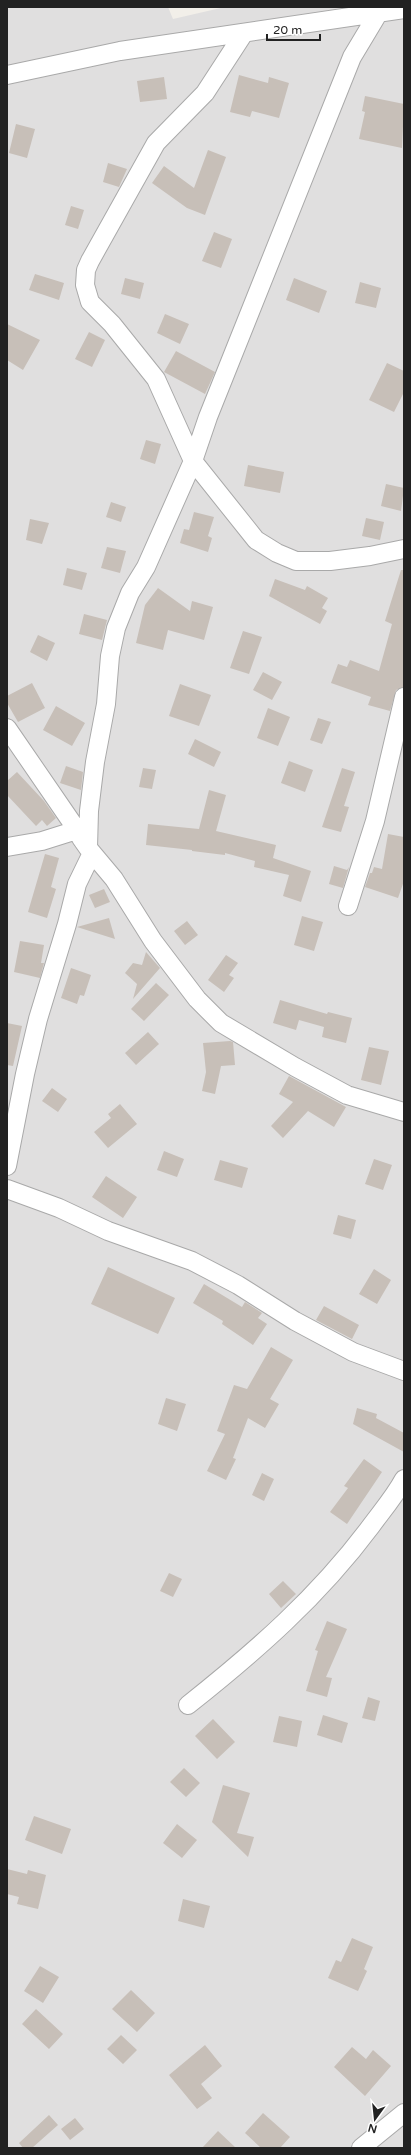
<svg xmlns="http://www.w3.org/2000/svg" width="411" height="2155" font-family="'Varela Round',sans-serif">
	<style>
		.residential { fill: #e0dfdf }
		.building { fill: #c7bfb8 }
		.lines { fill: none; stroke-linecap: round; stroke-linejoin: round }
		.minor-casing { stroke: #a9a9a9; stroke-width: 20 }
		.minor { stroke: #fff; stroke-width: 18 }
	</style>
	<rect width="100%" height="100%" fill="#f2efe9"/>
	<path class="residential" d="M7 7H168L173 19 225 7H404V2148H7Z"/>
	<path class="building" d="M239 75 268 83 269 77 289 83 279 118 252 111 250 117 230 112Z
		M164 77 167 99 140 102 137 81Z
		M365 96 404 104 402 148 359 139 365 112 362 111Z
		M16 124 35 129 27 158 9 153Z
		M208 150 226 157 205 215 187 208 152 183 164 166 194 188Z
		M108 163 127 169 119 187 103 182Z
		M71 206 84 210 78 229 65 225Z
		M214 232 232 239 221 268 202 261Z
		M35 274 64 283 59 300 29 290Z
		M125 278 144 283 140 299 121 294Z
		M294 278 327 291 319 313 286 300Z
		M360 282 381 288 376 308 355 303Z
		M165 314 189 324 180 344 157 333Z
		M7 324 40 340 23 370 7 360Z
		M89 332 105 340 92 367 75 359Z
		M176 351 215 372 205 394 164 372Z
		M387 363 404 371V392L394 412 369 400Z
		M146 440 161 444 155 464 140 459Z
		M248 465 284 472 280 493 244 486Z
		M386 484 404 488 401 511 381 506Z
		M111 502 126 507 121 522 106 517Z
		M194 512 214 517 208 536 212 538 208 552 180 543 184 529 189 530Z
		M366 518 384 522 380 540 362 536Z
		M30 519 49 523 42 544 26 540Z
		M107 547 126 551 120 573 101 568Z
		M67 568 87 573 82 590 63 585Z
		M401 570H404V687L396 690 390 711 368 705 371 697 331 683 338 664 347 667 350 660 379 671 392 624 385 621Z
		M275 579 305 590 307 586 328 598 322 608 327 611 320 624 269 596Z
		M158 588 190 611 192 601 213 607 204 640 168 630 163 650 136 643 145 605Z
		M84 614 107 620 102 640 79 634Z
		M243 631 262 637 249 674 230 668Z
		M38 635 55 643 47 661 30 652Z
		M263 672 282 682 272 700 253 690Z
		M32 683 45 708 18 722 7 703V696Z
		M180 684 211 695 199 726 169 716Z
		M56 706 85 723 72 746 43 730Z
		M268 708 290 717 278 746 257 738Z
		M318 718 331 722 322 744 310 740Z
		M195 739 221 752 214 767 188 754Z
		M289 761 313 770 305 792 281 783Z
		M66 766 83 772 81 790 60 783Z
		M143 768 156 770 152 789 139 787Z
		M342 768 355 772 344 806 349 807 341 832 322 827Z
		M17 772 44 801 56 818 47 826 42 820 36 826 7 795V781Z
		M209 790 226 795 216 831 276 845 273 858 311 871 301 902 283 896 289 875 254 867 255 861 225 853V855L192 851V850L146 845 148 824 199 829Z
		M388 834 404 837V881L398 898 365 887 370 873H372L374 867 382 869Z
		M45 854 59 858 51 887 56 889 47 918 28 912Z
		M334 866 347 870 349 867 343 888 329 884Z
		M104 889 110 902 95 908 89 895Z
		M302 916 323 922 314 951 294 945Z
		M109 918 115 939 77 927Z
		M187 921 198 935 185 945 174 931Z
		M20 941 44 945 41 963H44L40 978 14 972Z
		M146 952 160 968 133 999 137 984 125 973 133 963 142 965Z
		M226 955 238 963 229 975 234 978 224 992 208 980Z
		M71 968 91 975 84 996 80 995 77 1004 61 998Z
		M156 983 169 995 144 1021 131 1009Z
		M280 1000 327 1014 328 1012 352 1018 346 1043 322 1037 324 1027 299 1020 296 1030 273 1023Z
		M7 1023 22 1026 13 1066 7 1065Z
		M148 1032 159 1044 136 1065 125 1053Z
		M230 1041 233 1042 235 1065 221 1066 215 1094 202 1091 206 1072 203 1043Z
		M369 1047 389 1051 381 1085 361 1080Z
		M289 1076 346 1107 334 1127 308 1111 283 1138 271 1126 293 1102 279 1094Z
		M52 1088 67 1099 58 1112 42 1101Z
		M120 1104 137 1124 108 1148 94 1132 111 1118 108 1114Z
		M164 1151 184 1159 177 1177 157 1170Z
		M374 1159 392 1165 383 1190 365 1184Z
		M220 1160 248 1168 242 1188 214 1180Z
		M106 1176 137 1197 123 1218 92 1197Z
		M338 1215 356 1220 351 1239 333 1234Z
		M108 1267 175 1298 158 1334 91 1304Z
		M374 1269 391 1280 377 1304 359 1294Z
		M204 1284 242 1307 245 1302 262 1313 258 1318 267 1324 253 1345 222 1324 223 1321 193 1303Z
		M324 1306 359 1325 352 1339 316 1320Z
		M271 1347 293 1360 270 1399 279 1404 265 1428 248 1418 233 1458 236 1459 226 1480 207 1471 225 1434 217 1431 234 1385 247 1389Z
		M166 1398 186 1404 177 1431 158 1424Z
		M357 1408 377 1414 376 1418 404 1433V1452L353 1424Z
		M364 1459 382 1472 347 1524 330 1512 348 1488 344 1486Z
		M262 1473 274 1479 264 1501 252 1495Z
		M169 1573 182 1579 173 1597 160 1591Z
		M283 1581 296 1594 281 1608 269 1594Z
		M327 1621 347 1629 326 1677 332 1678 327 1697 306 1691 318 1651 315 1650Z
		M368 1697 380 1701 375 1721 362 1718Z
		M323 1715 348 1723 342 1743 317 1735Z
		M279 1716 302 1721 297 1747 273 1742Z
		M213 1719 235 1742 217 1759 195 1736Z
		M184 1768 200 1783 186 1797 170 1782Z
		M223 1785 250 1793 237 1833 254 1837 248 1857 212 1822Z
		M34 1816 71 1829 62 1854 25 1840Z
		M177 1824 197 1840 182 1858 163 1843Z
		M7 1869 27 1874 28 1870 46 1875 38 1909 17 1904 19 1897 7 1894Z
		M183 1899 210 1906 204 1928 178 1921Z
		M352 1938 373 1947 364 1969 367 1971 358 1991 328 1978 336 1960 341 1962Z
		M40 1966 59 1977 43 2003 24 1991Z
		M131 1990 155 2013 137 2032 112 2009Z
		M36 2009 63 2034 49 2049 22 2024Z
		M121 2035 137 2050 123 2064 107 2049Z
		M205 2045 222 2066 201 2084 212 2098 197 2109 169 2075Z
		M352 2047 366 2059 373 2050 391 2066 365 2096 334 2067Z
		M263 2113 290 2137 280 2148H261L245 2133Z
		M49 2115 58 2125 32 2148H23L19 2143Z
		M75 2118 84 2129 70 2140 61 2129Z
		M218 2131 236 2148H202Z"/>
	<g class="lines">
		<defs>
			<path id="minor" d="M244 33 205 93 156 143 90 261 86 270 85 285 90 302 112 324 156 379 193 461 256 540 277 553 296 561H330L370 556 404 549
				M7 75 120 51 404 9
				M7 728 77 830 42 841 7 847
				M81 838 88 848 114 879 153 941 197 999 221 1023 295 1067 347 1095 404 1112
				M88 848 89 811 95 762 106 704 110 656 116 628 130 593 146 567 193 461 208 417 352 57 379 12
				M348 906 375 821 404 697
				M7 1166 25 1074 38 1019 67 924 77 884 92 853
				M7 1189 59 1208 108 1231 192 1261 238 1285 295 1321 353 1352 404 1371
				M188 1705C256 1651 318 1597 371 1526 382 1511 395 1496 404 1479
				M361 2148 404 2113"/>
		</defs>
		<use href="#minor" class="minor-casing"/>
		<use href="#minor" class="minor"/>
	</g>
	<rect width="411" height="2155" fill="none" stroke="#222222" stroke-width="16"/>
	<g transform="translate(375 2119) rotate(195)" stroke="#ffffff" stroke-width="3" paint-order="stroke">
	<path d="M0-3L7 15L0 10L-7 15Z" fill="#222222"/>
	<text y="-6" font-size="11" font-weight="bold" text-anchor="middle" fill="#222222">N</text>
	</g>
	<path d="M267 34v6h53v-6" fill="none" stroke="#222222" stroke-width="2"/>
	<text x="273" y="34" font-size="12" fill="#222222" stroke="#ffffff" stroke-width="3" paint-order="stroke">20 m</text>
</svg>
